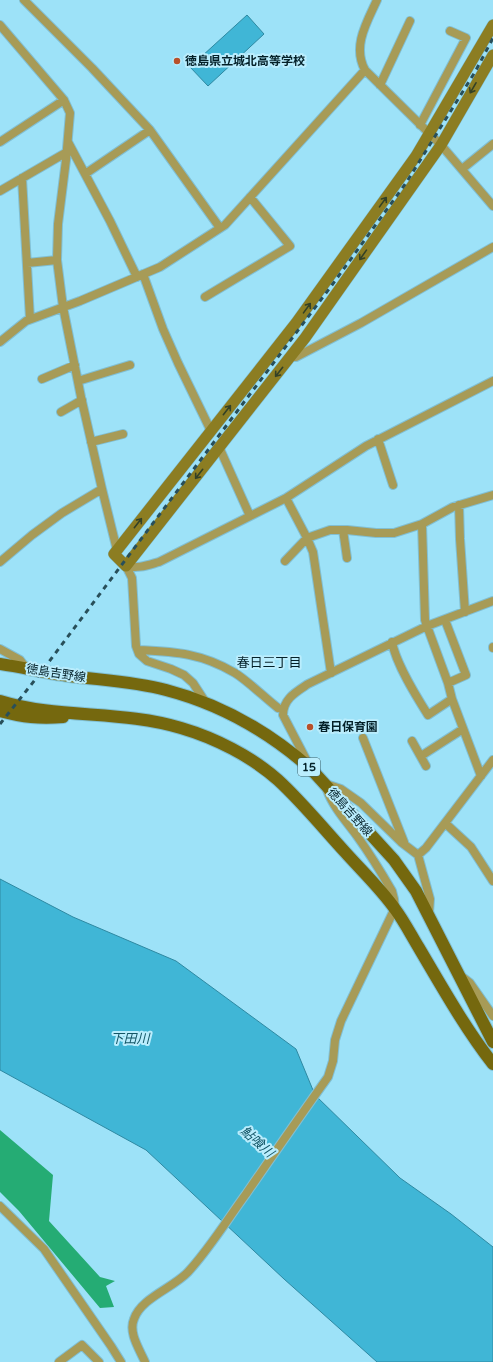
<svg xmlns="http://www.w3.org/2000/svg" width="493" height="1362" font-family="'Varela Round','Noto Sans JP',sans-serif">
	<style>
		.forest { fill: #25ac74 }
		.water { fill: #40b6d6; stroke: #2e89a2 }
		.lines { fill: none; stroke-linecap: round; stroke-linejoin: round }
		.street-casing { stroke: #81bfd3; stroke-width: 10 }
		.secondary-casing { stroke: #81bfd3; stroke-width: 12 }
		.primary-casing { stroke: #81bfd3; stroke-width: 14 }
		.street { stroke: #a79b57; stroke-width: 8 }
		.secondary { stroke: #8c7d22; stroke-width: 11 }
		.primary { stroke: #75680e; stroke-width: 12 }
		.rail { stroke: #284f5a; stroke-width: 3; stroke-dasharray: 5 5; stroke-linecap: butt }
		.oneway { stroke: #334126 }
		.poi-dot { fill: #b8502a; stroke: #baedfd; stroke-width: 1.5 }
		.labels { text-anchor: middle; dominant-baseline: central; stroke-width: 4; stroke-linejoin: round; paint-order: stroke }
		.shield { fill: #baedfd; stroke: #3a5e68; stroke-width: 1 }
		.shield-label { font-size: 11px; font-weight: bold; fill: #032028 }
		.poi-label { font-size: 12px; font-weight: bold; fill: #032028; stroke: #baedfd; text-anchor: start }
		.street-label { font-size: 12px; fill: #032028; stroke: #baedfd }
		.neighbourhood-label { font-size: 13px; fill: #032028; stroke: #baedfd }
		.water-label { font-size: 13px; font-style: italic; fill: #125465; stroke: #baedfd }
	</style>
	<rect width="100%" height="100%" fill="#9de2f8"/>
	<path class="forest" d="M0 1130 53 1175 49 1221 100 1277 115 1281 106 1286 114 1307 100 1308 19 1211 0 1192Z"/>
	<path class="water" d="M247 15 264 34 208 86 190 67Z
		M0 879 73 917 176 961 296 1049 315 1095 400 1178 451 1214 493 1247V1362H377L284 1279 146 1150 0 1070Z"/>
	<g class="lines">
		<defs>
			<path id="street" d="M24 0 92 68 150 130 220 228
				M377 0C367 22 352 46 365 70L441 145 493 206
				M0 25 64 100 70 113 66 160 58 224 57 260 63 307 81 397 102 489 62 513 32 535 0 562
				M380 85 410 21
				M420 125 466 38 450 31
				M0 142 64 100
				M68 142 110 221 137 277
				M462 169 493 144
				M85 174 150 130
				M22 178 30 319
				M0 191 67 152
				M27 263 57 260
				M143 274 163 329 178 363 211 431
				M205 297 290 246 250 197
				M0 342 26 321 80 301 160 267 225 225 365 70
				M290 357H296L361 323 493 247
				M42 379 75 365
				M78 381 130 365
				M61 412 82 400
				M378 439 393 485
				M91 442 123 434
				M219 447 250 516
				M102 489 117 550
				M286 498 307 538 330 530H347L376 533H394L422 524 425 620 427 626 308 684C296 692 283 699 283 715L308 763
				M459 505 460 539 465 612
				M422 524 453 507 493 495
				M343 530 347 558
				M285 561 307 538 313 552 331 673
				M445 620 466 675 448 683
				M392 642C396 664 416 696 428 715L452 699
				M493 647V648
				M0 649 20 660 26 668
				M138 650C176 652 201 653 235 673 248 681 265 698 278 708
				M206 703 193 683 184 675 171 669 147 661 139 654 136 646 132 578 126 566C138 569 148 565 159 562L286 498 366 446 493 381
				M363 738 404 842
				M412 741 426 766
				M421 756 463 729
				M481 776 452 699 448 683 427 626 493 601
				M326 784 341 789 361 803 401 842 418 855 426 848 493 760
				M445 823 471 847 493 881
				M418 855 430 899 429 913
				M461 976 470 983 493 1016
				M0 1206 44 1249 111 1346 121 1362
				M59 1362 82 1345 99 1362
				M145 1362C140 1350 128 1333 134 1319 141 1298 173 1288 188 1272 210 1248 227 1220 246 1194 273 1155 300 1116 328 1077L333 1061 335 1040 341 1021 395 908 394 899 392 891C381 872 370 854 357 836 346 821 333 807 327 790"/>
			<path id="secondary" d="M493 25 416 156 296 323 114 554 126 566 305 338 441 145 493 55"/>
			<path id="primary" d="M0 664C21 667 42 672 63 675 97 680 132 681 166 690 220 704 269 732 311 769L394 860 416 891 493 1042
				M0 701C58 719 122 710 181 728 215 738 251 756 278 780 302 802 323 828 345 852 362 871 381 889 395 909 404 921 411 935 419 948 442 987 465 1028 493 1064
				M0 711C23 717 39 719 63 717"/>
		</defs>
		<use href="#street" class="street-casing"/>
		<use href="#secondary" class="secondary-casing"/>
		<use href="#primary" class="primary-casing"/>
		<use href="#street" class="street"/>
		<use href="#secondary" class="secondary"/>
		<use href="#primary" class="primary"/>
		<path class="rail" d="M0 724 42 671 332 285 406 183 475 72 493 38"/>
	</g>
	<defs><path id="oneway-shaft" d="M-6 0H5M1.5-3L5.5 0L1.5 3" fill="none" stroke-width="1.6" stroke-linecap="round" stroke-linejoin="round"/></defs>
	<g class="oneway">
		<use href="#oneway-shaft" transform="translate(473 88) rotate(120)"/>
		<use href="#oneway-shaft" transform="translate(383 202) rotate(-54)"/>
		<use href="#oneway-shaft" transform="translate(363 255) rotate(125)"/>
		<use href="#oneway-shaft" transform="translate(307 308) rotate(-54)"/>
		<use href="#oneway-shaft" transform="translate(279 372) rotate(128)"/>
		<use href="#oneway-shaft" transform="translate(227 410) rotate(-52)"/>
		<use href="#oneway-shaft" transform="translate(199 474) rotate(128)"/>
		<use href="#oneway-shaft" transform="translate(138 523) rotate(-52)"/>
	</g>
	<g class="poi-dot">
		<circle cx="177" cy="61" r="4"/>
		<circle cx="310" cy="727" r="4"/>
	</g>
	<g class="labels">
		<rect class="shield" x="298" y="758" width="22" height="18" rx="3"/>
		<g class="shield-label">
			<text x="309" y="767">15</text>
		</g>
		<g class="poi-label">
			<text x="185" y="61">徳島県立城北高等学校</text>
			<text x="318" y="727">春日保育園</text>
		</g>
		<g class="street-label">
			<text transform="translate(56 673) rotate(9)">徳島吉野線</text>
			<text transform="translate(350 812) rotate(48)">徳島吉野線</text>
		</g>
		<g class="neighbourhood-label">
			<text x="269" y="663">春日三丁目</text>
		</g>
		<g class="water-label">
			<text x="130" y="1039">下田川</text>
			<text transform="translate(257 1142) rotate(42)">鮎喰川</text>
		</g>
	</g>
</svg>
